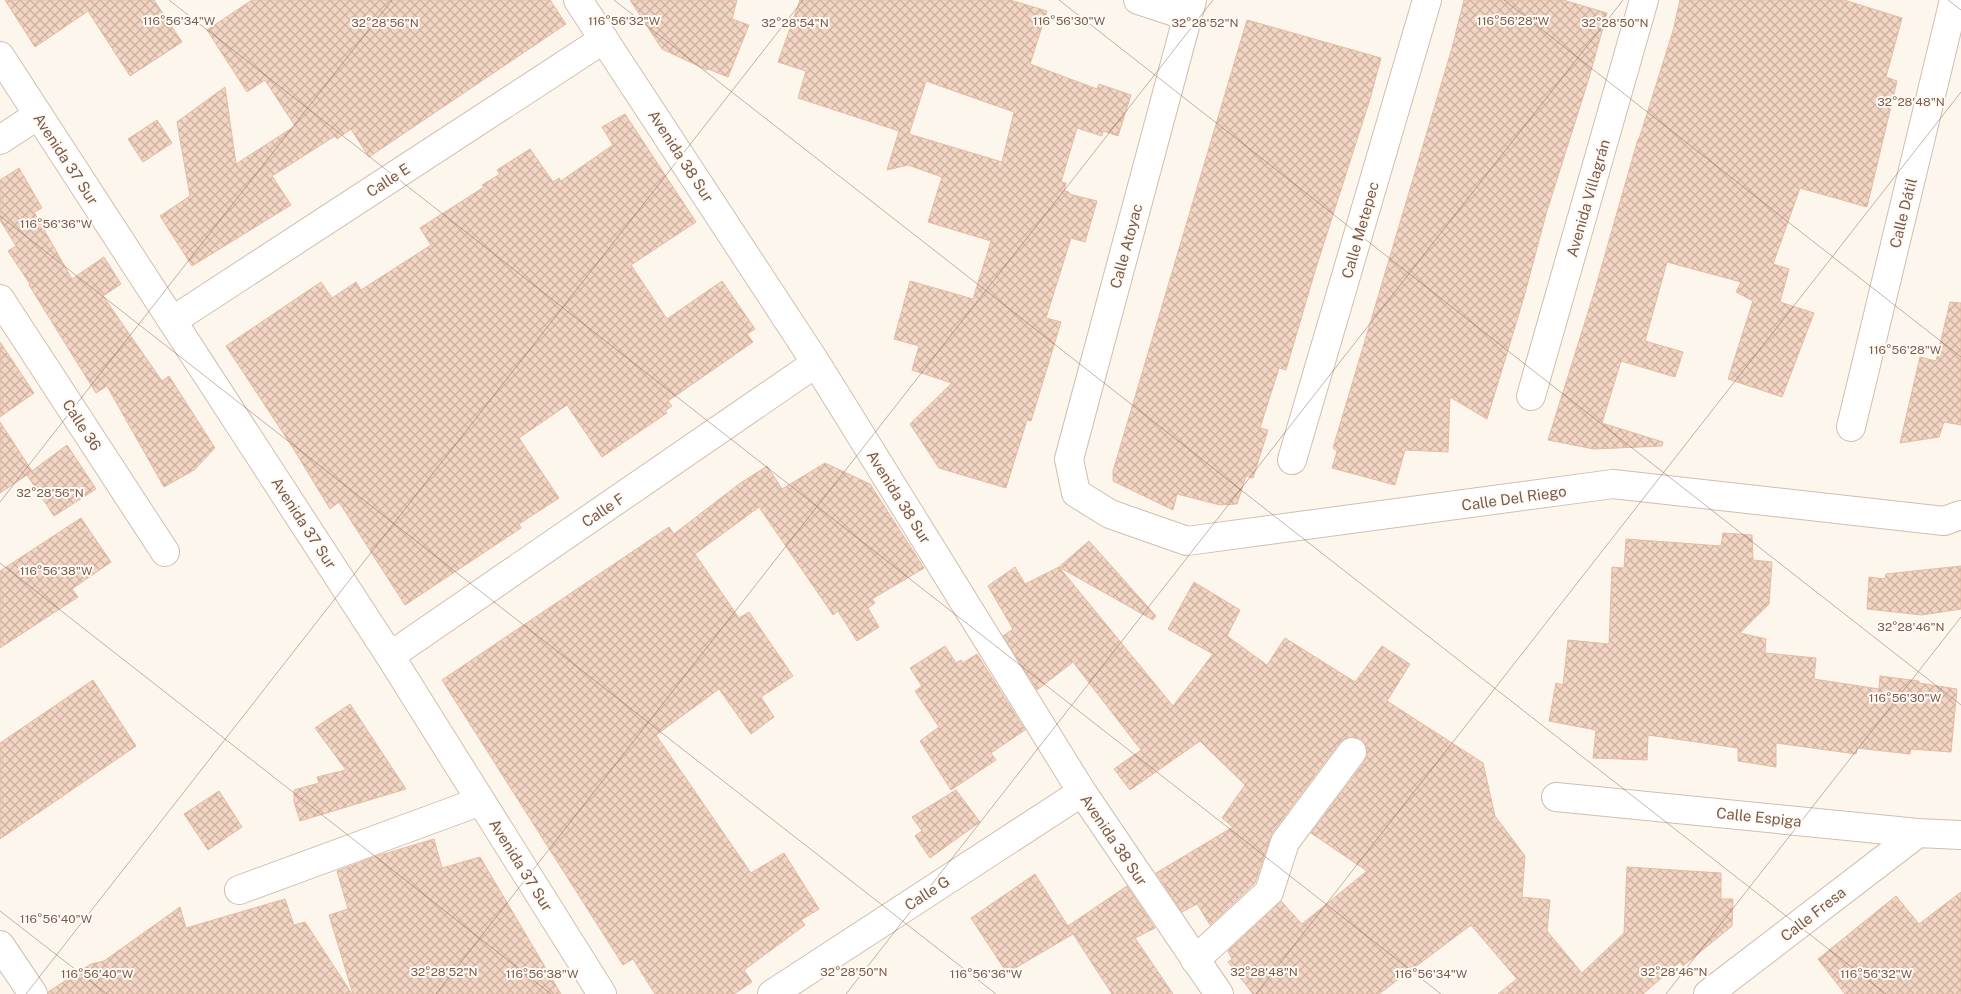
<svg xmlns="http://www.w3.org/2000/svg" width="1961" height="994" font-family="'Public Sans',sans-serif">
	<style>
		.building { fill: url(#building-cross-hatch); stroke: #e6bba3; fill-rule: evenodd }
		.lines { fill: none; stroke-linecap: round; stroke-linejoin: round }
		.minor-casing { stroke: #d1beb0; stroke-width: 30 }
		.minor { stroke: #fff; stroke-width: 28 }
		.ticks { fill: none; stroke: #7a5c4d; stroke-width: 1; stroke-opacity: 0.45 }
		.labels { text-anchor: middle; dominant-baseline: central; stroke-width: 4; stroke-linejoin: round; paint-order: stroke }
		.street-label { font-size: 15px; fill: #7a5c4d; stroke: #fffaf3 }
		.ticks-label { font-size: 12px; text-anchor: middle; fill: #7a5c4d; stroke: #fffaf3; stroke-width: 4; stroke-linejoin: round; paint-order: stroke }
	</style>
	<defs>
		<pattern id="building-cross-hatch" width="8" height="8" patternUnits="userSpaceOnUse" patternTransform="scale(1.25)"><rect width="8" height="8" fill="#f3d5c3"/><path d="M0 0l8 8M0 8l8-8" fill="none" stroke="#cab0a1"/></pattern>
	</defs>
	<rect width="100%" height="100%" fill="#fdf6ec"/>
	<path class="building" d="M5 0H154L182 42 130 76 88 11 35 47Z
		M252 0H550L566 24 369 157 351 129 337 139 335 136 272 176 291 205 192 266 160 216 190 196 177 122 225 87 236 164 295 126 265 80 247 92 207 30Z
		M630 0H737L732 19 749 25 728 77 708 69 707 70 662 49Z
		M800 0H1010L1047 11 1030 64 1097 89 1099 84 1131 95 1118 136 1103 131 1102 136 1077 128 1061 182 1066 183 1064 191 1069 192V194L1097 201 1085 242 1071 238 1046 318 1061 322 1031 421 1027 420 1006 488 939 468 910 424 952 383 912 370 919 346 894 339 910 281 973 299 991 241 928 222 942 177 908 165 887 170 899 131 798 98 806 71 778 62ZM926 81 1014 112 1002 162 909 134Z
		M1464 0H1563L1607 13 1589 78 1546 214 1524 297 1487 419 1450 397 1448 452 1405 450 1395 485 1332 468 1337 451 1333 448 1452 48Z
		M1680 0H1844L1902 18 1886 77 1897 81 1867 207 1800 188 1773 264 1789 269 1780 302 1814 313 1782 397 1728 379 1753 301 1736 292 1741 282 1667 262 1645 341 1683 352 1675 377 1621 361 1602 423 1663 442 1662 446 1594 449 1548 440 1594 293 1638 139H1639L1673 31Z
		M1247 20 1381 58 1370 99 1315 271 1286 370 1279 368 1260 428 1268 430 1253 478 1246 476 1237 504 1220 505 1177 494 1173 510 1113 481V471Z
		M625 114 696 222 631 265 667 319 722 281 755 329 747 334 753 342 668 401 672 406 665 411 667 413 602 457 567 405 519 438 559 498 519 524 521 528 405 605 339 502 330 509 293 448 226 346 321 282 332 298 356 282 361 290 431 245 420 228 484 187 482 185 500 174 497 170 530 149 553 182 559 178 561 181 613 145 602 127Z
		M157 120 172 143 143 162 128 139Z
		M19 168 42 208 34 212 72 279 104 257 121 284 103 296 162 381 169 376 215 448 194 470 164 487 107 386 96 393 29 285 30 284 8 251 16 246 0 220V180Z
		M1950 302 1961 303V425L1944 422 1939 437 1900 443 1920 357 1936 361Z
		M0 342 34 393 0 417Z
		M0 422 32 471 67 445 96 489 54 516 27 475 30 473 0 493Z
		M825 463 870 484 924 568 872 599 875 603 868 608 879 627 857 641 838 611 833 615 759 507 695 554 739 618 749 612 793 676 761 697 774 717 751 734 719 689 656 735 751 873 784 853 819 909 801 920 805 925 744 970 752 982 734 994H655L633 959 623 965 442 680 669 527 674 534 739 484 767 466 782 489Z
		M81 518 111 562 72 589 78 597 0 648V571Z
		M1723 533 1752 535 1753 560 1772 562 1769 604 1740 633 1766 639 1765 653 1816 658 1814 679 1879 689 1880 676 1919 681V683L1957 689 1951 752 1911 749 1910 754 1857 748 1856 754 1776 743V767L1738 761V748L1648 735 1647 760 1593 758 1596 730 1549 721 1556 683 1563 685 1568 640 1609 644 1612 567 1624 568 1626 539 1721 546Z
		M1089 541 1156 616 1153 620 1059 567 1173 706 1213 654 1168 629 1194 582 1240 610 1227 636 1267 665 1285 638 1355 682 1382 646 1410 664 1387 701 1483 763 1495 816 1525 856 1522 897 1550 900 1547 931 1582 973 1624 933 1627 867 1721 873V899H1733L1732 926 1683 966 1680 962 1643 994H1498L1517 979 1471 925 1379 994H1253L1228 962 1232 959 1228 951 1281 901 1302 924 1367 871 1311 833 1365 761 1367 754 1366 746 1362 740 1354 737 1346 738 1339 743 1272 833 1255 883 1210 925 1197 904 1182 912 1156 873 1233 827 1222 818 1245 785 1200 741 1130 790 1114 769 1141 750 1073 662 1037 690 1003 636 1013 629 988 586 1015 567 1025 584 1059 567Z
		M1961 566V609L1922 615 1867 609 1869 577 1885 579 1886 574Z
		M945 646 956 663 961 660 963 663 977 654 1025 730 991 753 996 760 951 790 920 741 939 727 915 691 922 686 910 668Z
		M93 680 136 746 0 839V743Z
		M350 704 406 789 300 821 294 802V790L319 783 317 777 346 770 315 728Z
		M956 790 980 822 930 858 915 836 922 831 912 817Z
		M219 791 242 827 208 850 184 814Z
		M434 839 442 868 480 857 561 994H353L329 915 348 909 337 871 377 856Z
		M1035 874 1073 934 1007 973 971 918Z
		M1127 886 1155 928 1135 938 1173 994H1112L1068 926Z
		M1961 892V994H1845L1818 959 1896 896 1919 924Z
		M285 899 294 925 305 922 352 994H48V992L91 964 104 961 180 907 186 928Z"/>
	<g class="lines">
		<defs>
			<path id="minor" d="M578 0 816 363 1082 792 1219 994
				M1138 0 1187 16
				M1192 0 1069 459 1076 493 1110 514 1187 541 1613 484 1944 521 1961 515
				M0 56 390 656 602 994
				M0 140 38 115
				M0 299 165 552
				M172 321 604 39
				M1531 396 1644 0
				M1851 427 1954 0
				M1292 460 1427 0
				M390 656 816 363
				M1556 797 1918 833 1961 835
				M239 890 481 801
				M0 945 33 994
				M1195 960 1269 892 1285 842 1352 752
				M772 994 1082 792
				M1708 994 1918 833"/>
		</defs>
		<use href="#minor" class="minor-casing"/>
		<use href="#minor" class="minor"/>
	</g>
	<path class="ticks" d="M169 0 1441 994M614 0 1886 994M1059 0 1961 705M1504 0 1961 357M1948 0 1961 10M0 216 996 994M0 502 392 0M0 563 551 994M0 911 107 994M26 994 803 0M436 994 1213 0M846 994 1623 0M1256 994 1961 92M1666 994 1961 617"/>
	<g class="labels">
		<g class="street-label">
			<text transform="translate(681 156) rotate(57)">Avenida 38 Sur</text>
			<text transform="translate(66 159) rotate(57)">Avenida 37 Sur</text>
			<text transform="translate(388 180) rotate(-33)">Calle E</text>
			<text transform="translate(1588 198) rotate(-74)">Avenida Villagrán</text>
			<text transform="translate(1903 213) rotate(-76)">Calle Dátil</text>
			<text transform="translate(1360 230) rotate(-74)">Calle Metepec</text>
			<text transform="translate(1126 246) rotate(-75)">Calle Atoyac</text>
			<text transform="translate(82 425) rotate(57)">Calle 36</text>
			<text transform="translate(899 497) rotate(58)">Avenida 38 Sur</text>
			<text transform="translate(1514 498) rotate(-8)">Calle Del Riego</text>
			<text transform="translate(603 510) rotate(-34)">Calle F</text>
			<text transform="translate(304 523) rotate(57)">Avenida 37 Sur</text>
			<text transform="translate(1759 817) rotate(6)">Calle Espiga</text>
			<text transform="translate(1114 840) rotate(56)">Avenida 38 Sur</text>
			<text transform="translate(521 865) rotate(58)">Avenida 37 Sur</text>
			<text transform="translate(927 893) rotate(-33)">Calle G</text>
			<text transform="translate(1813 914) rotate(-38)">Calle Fresa</text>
		</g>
	</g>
	<g class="ticks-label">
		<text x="179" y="25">116°56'34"W</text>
		<text x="624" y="25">116°56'32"W</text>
		<text x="1069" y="25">116°56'30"W</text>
		<text x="1513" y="25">116°56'28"W</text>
		<text x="385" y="27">32°28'56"N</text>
		<text x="795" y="27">32°28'54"N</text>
		<text x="1205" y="27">32°28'52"N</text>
		<text x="1615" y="27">32°28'50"N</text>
		<text x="1911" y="106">32°28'48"N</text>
		<text x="56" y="228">116°56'36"W</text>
		<text x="1905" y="354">116°56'28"W</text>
		<text x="50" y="497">32°28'56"N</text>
		<text x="56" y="575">116°56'38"W</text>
		<text x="1911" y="631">32°28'46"N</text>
		<text x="1905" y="702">116°56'30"W</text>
		<text x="56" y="923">116°56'40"W</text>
		<text x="444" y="976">32°28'52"N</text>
		<text x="854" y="976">32°28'50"N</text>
		<text x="1264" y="976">32°28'48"N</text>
		<text x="1674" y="976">32°28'46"N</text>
		<text x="97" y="978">116°56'40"W</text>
		<text x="542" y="978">116°56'38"W</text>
		<text x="986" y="978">116°56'36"W</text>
		<text x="1431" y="978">116°56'34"W</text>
		<text x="1876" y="978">116°56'32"W</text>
	</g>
</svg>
